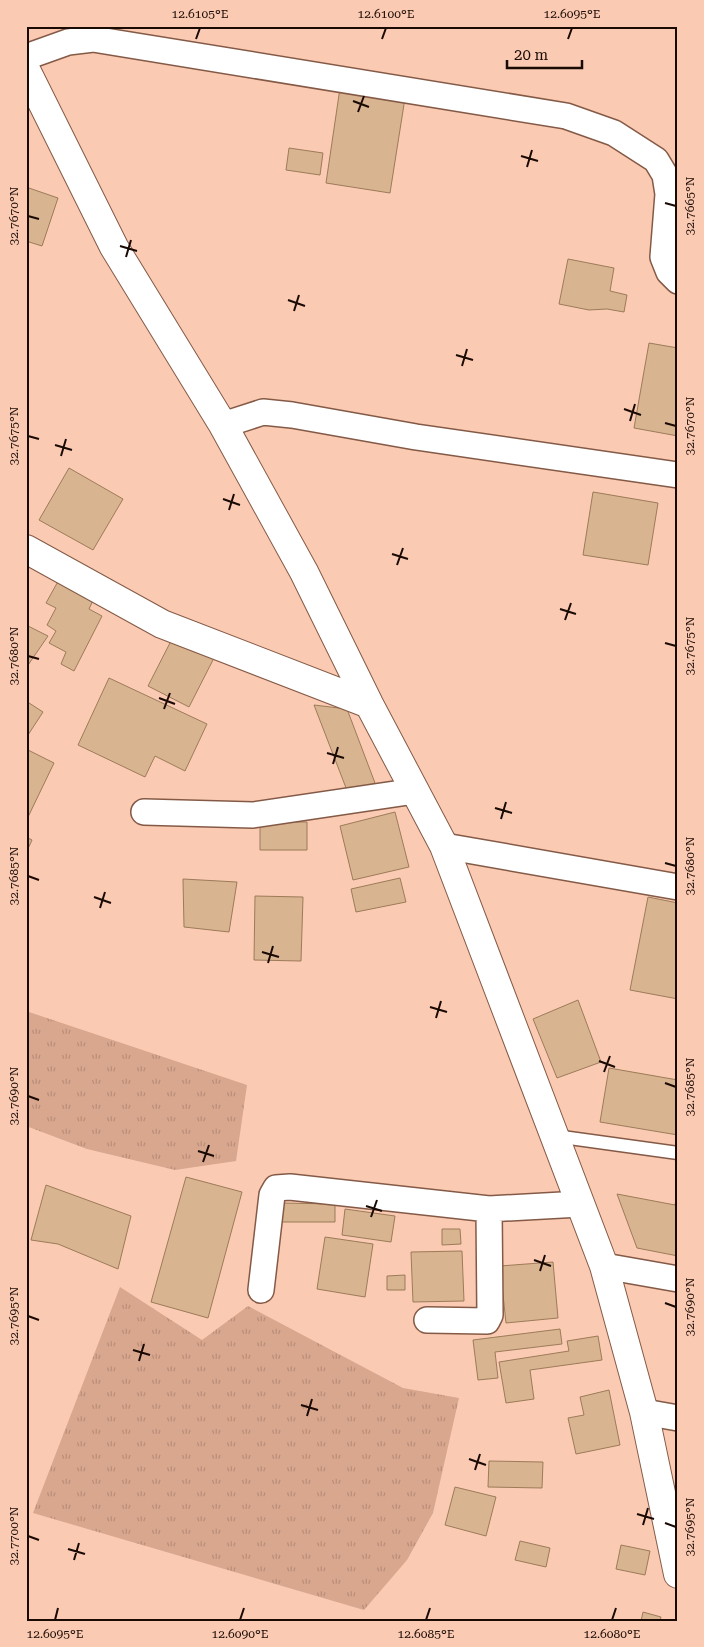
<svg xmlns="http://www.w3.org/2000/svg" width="704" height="1647" font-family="'Roboto Serif',serif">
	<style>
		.grass { fill: url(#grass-tufts) }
		.building { fill: #d8b490; stroke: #9d7b59 }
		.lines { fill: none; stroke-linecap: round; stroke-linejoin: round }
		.lane-casing { stroke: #845a46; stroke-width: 15 }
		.street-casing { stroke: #845a46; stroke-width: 28 }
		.secondary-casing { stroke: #845a46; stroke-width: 30 }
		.lane { stroke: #fff; stroke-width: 12 }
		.street { stroke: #fff; stroke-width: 25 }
		.secondary { stroke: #fff; stroke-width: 28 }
		.ticks { fill: none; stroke: #1a0a04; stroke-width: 2 }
		.neatline { fill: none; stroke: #1a0a04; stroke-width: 2 }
		.ticks-label { font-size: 12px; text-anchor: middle; fill: #1a0a04 }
	</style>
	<defs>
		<pattern id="grass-tufts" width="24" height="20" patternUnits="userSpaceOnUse" patternTransform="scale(1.25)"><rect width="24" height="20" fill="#d9a68e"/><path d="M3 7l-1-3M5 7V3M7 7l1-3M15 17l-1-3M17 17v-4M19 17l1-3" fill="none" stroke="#ba8e79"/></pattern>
	</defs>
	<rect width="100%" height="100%" fill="#facab3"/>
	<path class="grass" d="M26 1011 247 1085 236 1161 175 1170 87 1149 26 1126Z
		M120 1287 202 1340 248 1306 403 1388 459 1398 433 1513 407 1560 364 1610 33 1513Z"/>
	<path class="building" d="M340 88 405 98 390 193 326 183Z
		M289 148 323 153 320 175 286 170Z
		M26 187 58 198 42 246 26 241Z
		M568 259 614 268 610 291 627 295 624 312 607 309 589 310 559 304Z
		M649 343 678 348V436L634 428Z
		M69 468 123 499 93 550 39 520Z
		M593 492 658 503 648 565 583 555Z
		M61 576 96 594 89 609 102 616 74 671 61 664 66 652 49 643 56 631 47 625 56 608 46 603Z
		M26 625 48 636 26 668Z
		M173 637 214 658 189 707 148 686Z
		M109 678 207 724 185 771 155 756 145 777 78 745Z
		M26 701 43 712 26 738Z
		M314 705 347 709 375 783 348 793Z
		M26 749 54 763 28 817 26 816Z
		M395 812 409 867 353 880 340 826Z
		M260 822H307V850H260Z
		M26 837 32 840 26 853Z
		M400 878 406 902 356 912 351 889Z
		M183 879 237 882 229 932 184 927Z
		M255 896 303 897 301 961 254 960Z
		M648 897 678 903V999L630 990Z
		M578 1000 601 1062 557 1078 533 1019Z
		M609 1068 678 1080V1135L600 1122Z
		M186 1177 242 1192 208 1318 151 1302Z
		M46 1185 131 1216 118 1269 58 1244 31 1240Z
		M678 1189V1256L637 1248 617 1194 675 1205Z
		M280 1203 335 1204V1222H280Z
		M345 1209 395 1216 391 1242 342 1235Z
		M442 1229H460L461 1244 442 1245Z
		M325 1237 373 1244 365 1297 317 1289Z
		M462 1251 464 1301 413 1302 411 1252Z
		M553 1262 558 1318 506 1323 500 1266Z
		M405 1275V1290H387V1276Z
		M560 1329 562 1344 495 1352 498 1378 478 1380 473 1340Z
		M598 1336 602 1360 530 1370 534 1399 506 1403 499 1362 569 1351 567 1341Z
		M609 1390 620 1445 576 1454 568 1418 584 1415 580 1397Z
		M489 1461 543 1462 542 1488 488 1487Z
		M455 1487 496 1497 486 1536 445 1525Z
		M520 1541 550 1548 546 1567 515 1560Z
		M621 1545 650 1551 645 1575 616 1569Z
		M643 1612 661 1617 660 1621H641Z"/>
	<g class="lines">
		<defs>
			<path id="lane" d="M555 1136 678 1153"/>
			<path id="street" d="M26 57 68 42 93 39 566 116 614 133 656 160 665 175 668 194 663 257 669 272 678 281
				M223 425 263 412 292 415 416 437 678 475
				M144 812 253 815 415 791
				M444 846 678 887
				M604 1266 678 1279
				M261 1290 272 1195 276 1188 290 1187 489 1209 580 1204
				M427 1320 487 1321 490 1315 489 1209
				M644 1412 678 1418"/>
			<path id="secondary" d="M26 70 114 247 223 425 304 572 369 704 444 846 604 1266 644 1412 678 1574
				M26 549 162 624 369 704"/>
		</defs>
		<use href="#lane" class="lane-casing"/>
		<use href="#street" class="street-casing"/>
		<use href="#secondary" class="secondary-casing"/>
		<use href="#lane" class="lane"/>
		<use href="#street" class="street"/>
		<use href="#secondary" class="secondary"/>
	</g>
	<path class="ticks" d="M196 39 200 28M382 39 386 28M568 39 572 28M353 101 369 107M358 112 364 96M521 156 538 161M527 167 532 150M665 203 676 206M28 216 39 219M120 246 137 251M126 257 131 240M288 300 305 306M294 311 299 295M456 355 473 360M462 366 467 349M624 409 641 415M630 421 635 404M665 423 676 426M28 436 39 439M55 445 72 450M61 456 66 439M223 499 240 505M229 510 234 494M392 554 408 559M397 565 403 548M560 609 576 614M565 620 571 603M665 643 676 646M28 656 39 659M159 698 175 704M164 709 170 693M327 753 344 758M333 764 338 747M495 808 512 813M501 819 506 802M665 863 676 866M28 876 39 880M94 897 111 903M100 908 105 892M262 952 279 957M268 963 273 946M430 1007 447 1012M436 1018 441 1001M599 1061 615 1067M604 1072 610 1056M665 1083 676 1087M28 1096 39 1100M198 1151 214 1156M203 1162 209 1145M366 1206 382 1211M371 1217 377 1200M534 1260 551 1266M540 1271 545 1255M665 1303 676 1307M28 1316 39 1320M133 1350 150 1355M139 1361 144 1344M301 1405 318 1410M307 1416 312 1399M469 1459 486 1465M475 1470 480 1454M637 1514 654 1519M665 1523 676 1527M643 1525 648 1508M28 1536 39 1540M68 1549 85 1554M74 1560 79 1543M55 1620 58 1608M240 1620 244 1608M426 1620 430 1608M612 1620 616 1608"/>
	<rect width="704" height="1647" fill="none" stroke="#facab3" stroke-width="55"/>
	<path d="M507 60v8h75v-8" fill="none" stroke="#1a0a04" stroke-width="2.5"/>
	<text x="514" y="60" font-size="15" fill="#1a0a04" stroke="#facab3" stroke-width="4" paint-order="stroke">20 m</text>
	<rect x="28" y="28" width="648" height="1592" class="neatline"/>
	<g class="ticks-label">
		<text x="200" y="18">12.6105°E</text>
		<text x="386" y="18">12.6100°E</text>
		<text x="572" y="18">12.6095°E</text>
		<text transform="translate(690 206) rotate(-90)" y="4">32.7665°N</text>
		<text transform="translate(14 216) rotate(-90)" y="4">32.7670°N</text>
		<text transform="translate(690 426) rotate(-90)" y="4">32.7670°N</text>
		<text transform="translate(14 436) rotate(-90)" y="4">32.7675°N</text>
		<text transform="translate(690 646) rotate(-90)" y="4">32.7675°N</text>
		<text transform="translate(14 656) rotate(-90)" y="4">32.7680°N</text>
		<text transform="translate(690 866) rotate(-90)" y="4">32.7680°N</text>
		<text transform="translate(14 876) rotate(-90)" y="4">32.7685°N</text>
		<text transform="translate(690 1087) rotate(-90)" y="4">32.7685°N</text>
		<text transform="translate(14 1096) rotate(-90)" y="4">32.7690°N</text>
		<text transform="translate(690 1307) rotate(-90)" y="4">32.7690°N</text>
		<text transform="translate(14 1316) rotate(-90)" y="4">32.7695°N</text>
		<text transform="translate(690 1527) rotate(-90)" y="4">32.7695°N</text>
		<text transform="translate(14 1536) rotate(-90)" y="4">32.7700°N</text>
		<text x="55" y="1638">12.6095°E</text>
		<text x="240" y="1638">12.6090°E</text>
		<text x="426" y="1638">12.6085°E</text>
		<text x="612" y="1638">12.6080°E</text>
	</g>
</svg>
